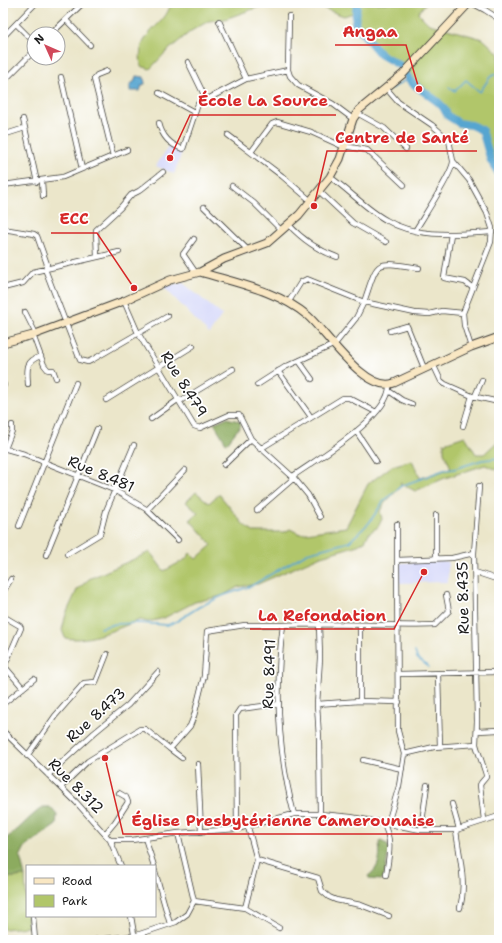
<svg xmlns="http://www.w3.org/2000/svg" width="502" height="943" font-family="'Shantell Sans',sans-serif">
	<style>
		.built { fill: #d5d8f9 }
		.green { fill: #b1c66a; stroke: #667143 }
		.forest { fill: #8cab5e; stroke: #54643d }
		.water { fill: #56a5d0; stroke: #396076 }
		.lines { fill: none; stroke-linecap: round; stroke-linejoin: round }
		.stream { stroke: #56a5d0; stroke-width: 1.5 }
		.river { stroke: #56a5d0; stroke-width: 8 }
		.street-casing { stroke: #3b3a36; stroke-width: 6 }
		.secondary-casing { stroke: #3b3a36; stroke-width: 9 }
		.street { stroke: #fff; stroke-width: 4.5 }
		.secondary { stroke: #f9e7c3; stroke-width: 7 }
		.labels { text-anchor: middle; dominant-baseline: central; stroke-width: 3.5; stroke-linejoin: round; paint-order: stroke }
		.street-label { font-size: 15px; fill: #1c1c1c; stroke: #fff }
		.leader { fill: none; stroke: #d62828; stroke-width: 1.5 }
		.callout-dot { fill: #d62828; stroke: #fff; stroke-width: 1.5 }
		.callout-label { font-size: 16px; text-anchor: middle; font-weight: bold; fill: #d62828; stroke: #fff; stroke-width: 3.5; stroke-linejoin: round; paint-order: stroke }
	</style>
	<rect width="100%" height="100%" fill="#fff"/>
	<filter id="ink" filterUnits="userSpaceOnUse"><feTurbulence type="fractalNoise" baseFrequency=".025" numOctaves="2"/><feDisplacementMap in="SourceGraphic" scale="8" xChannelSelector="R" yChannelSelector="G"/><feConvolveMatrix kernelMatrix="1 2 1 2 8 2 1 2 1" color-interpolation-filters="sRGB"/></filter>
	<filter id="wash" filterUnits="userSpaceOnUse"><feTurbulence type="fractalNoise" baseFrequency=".012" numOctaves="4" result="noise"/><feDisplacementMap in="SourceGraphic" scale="16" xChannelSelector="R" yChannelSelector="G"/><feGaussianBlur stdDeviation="0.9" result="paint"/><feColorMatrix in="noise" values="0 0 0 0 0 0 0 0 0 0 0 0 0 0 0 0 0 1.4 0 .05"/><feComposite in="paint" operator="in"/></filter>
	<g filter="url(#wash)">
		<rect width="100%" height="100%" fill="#ebe6ca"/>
		<path class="built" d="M170 144 182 152 174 174 156 166Z
			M183 283 222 315 209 334 163 286Z
			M448 561V582L399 583V563Z"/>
		<path class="green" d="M171 3H270L225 19 209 21 191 31 165 53 150 69 141 66C135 30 165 29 171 3Z
			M309 3H426L418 13 429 24 483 39 499 54V174L491 161 482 130 471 125 459 123 448 116 443 107 438 102 411 82 401 66 380 54 355 24 356 12 344 16Z
			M465 436 476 454H484L498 441 499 477 498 470 485 465 445 478 415 491 400 483 401 486 384 504 380 511 382 519 378 527 369 533 365 541 358 545 321 556 258 584 238 587 222 596 195 602 164 618 148 622 140 620C117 628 90 643 65 638L62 630 66 614 77 590 89 579 150 552 164 571 186 559 190 553 196 559 212 545 190 520 198 513 186 502 196 492 209 503 219 494 243 524 253 532H285L290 529 300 534 346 527 368 484 392 466 412 460 420 478 451 468 444 452V443Z
			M25 876 28 927 3 929V878Z"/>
		<path class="forest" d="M226 418 239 421 241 425 228 442 226 443 214 423Z
			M43 807H50L57 815 56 825 25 847 20 857 25 876 3 878V840C18 832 28 817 43 807Z
			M381 841 387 844 389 849 384 877 381 880 370 879 368 876C381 867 380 856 379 842Z"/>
		<path class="water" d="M136 76 144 77 145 84 142 85 140 91H130V84L134 82Z"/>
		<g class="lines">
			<path class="stream" d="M449 87 455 91 466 80 480 92 490 77 499 72
				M391 89 409 78
				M494 334 499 333
				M100 628 115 624 138 623 168 625 177 621 199 607 222 596 251 586 307 553 349 542 369 523 383 502 401 486 444 470 454 469 482 460 499 458
				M415 652 417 658 429 667"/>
			<path class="river" d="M357 3 355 24 380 54 401 66 411 82 438 102 443 107 448 116 459 123 471 125 482 130 491 161 499 174"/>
		</g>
	</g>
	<g filter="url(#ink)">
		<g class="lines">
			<defs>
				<path id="street" d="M472 3 485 10 499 19
					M289 16 288 70 290 76 298 85 333 104 353 119
					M66 20 90 45
					M219 21 246 79
					M16 24 34 42
					M51 34 83 3
					M3 37 36 3
					M188 62 206 99
					M107 71 97 75 94 79 113 156
					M61 77 82 169
					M3 82 34 51
					M386 88 398 102 432 125 449 140 453 161 469 180 487 213 492 228 491 242 463 313 464 325 471 347
					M159 93 194 112
					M357 113 384 128 406 149
					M23 119 37 182
					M159 123C162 136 170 145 183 149L198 104 246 79 288 70
					M3 135 25 128
					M228 135 282 176 311 201
					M344 146 367 150 404 185
					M251 152 272 124 277 122 311 132 344 147
					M330 177C349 190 366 209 386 220 417 239 458 234 492 232
					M42 181 43 196
					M3 185 63 177 127 150
					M232 186 254 203 282 231
					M319 191 353 223 386 242
					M204 207 249 251
					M289 225C303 240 317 250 337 257
					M3 229 34 234 37 236 47 264 45 269 80 360 88 362 92 360 168 316
					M415 231C422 219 454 171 453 161
					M451 234 444 278 465 282 473 288
					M194 239 183 254 196 273
					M97 257 96 230 120 208 131 195 139 191 163 172
					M419 268C373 261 379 259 364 302L415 313 429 314 442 311 463 313
					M3 288 23 283 33 272 119 252
					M124 301 138 333 194 426 200 428 229 415H239L251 439 294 478 308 495 320 517
					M25 312 36 334
					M390 331 407 326 424 368
					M33 335 44 365 48 370H53L56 378
					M299 361 312 379
					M433 364 441 381 445 384 472 396 499 402
					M278 371 311 417
					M28 384C27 369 25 361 41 356
					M3 385H4
					M257 385 285 367 335 344 356 318 364 302 307 279 301 282 288 303
					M389 391 402 400 412 404
					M475 396 482 380
					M106 400 193 346
					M180 401 233 369
					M151 419 179 399
					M463 426 472 396
					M356 431 376 461
					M3 448 24 454 114 490 146 509 178 540
					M5 449 12 431V425
					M260 449 343 398H349L376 412
					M224 465 251 439
					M293 476C317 459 391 416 389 385
					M147 510 185 470
					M257 510 294 478
					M19 526 76 383
					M474 553 479 486
					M67 554 100 534 106 511 134 445
					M46 555 97 429
					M436 559V515
					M397 560V524
					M475 572 499 580
					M3 592 11 579
					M3 616 20 626 21 628 5 665 6 668 23 688
					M319 623 320 658 317 704 319 738 320 814
					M360 625V701
					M438 673 440 747
					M398 674 499 672
					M3 704 34 679
					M317 704 360 701 399 702
					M3 731 76 802 110 840 121 866
					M477 731 499 730
					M476 744C477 750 487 774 486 777 485 779 481 782 480 785L484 820
					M170 749 182 758
					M27 756 55 716 84 683 96 682 107 654
					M363 760 402 769
					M198 764 201 832
					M48 775 94 733 128 705 158 672
					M61 787 88 761 140 729H145L170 749 190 726 194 716 204 676 207 631 245 625H283
					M452 804 459 829
					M294 814C278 753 275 687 283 625 334 622 384 627 435 625L449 611 446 595
					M383 823C393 840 389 856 386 875
					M388 823 399 786 404 754 434 747 476 744 477 721 474 553 452 558 397 560 398 731 404 754
					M237 829 236 715 240 709 279 704
					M421 830 427 785
					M456 830C459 856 467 882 460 908
					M178 833 194 901 245 908 257 860 248 827
					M105 834 115 822 128 802 126 797 119 793
					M145 838 154 866
					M110 840H132L178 833 237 829 294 814H320L351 817 421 830H456L499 816
					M257 860 318 878 322 891 329 897 336 900 361 905 389 916
					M155 871 170 924
					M245 908 279 928
					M33 916 35 940
					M131 916 135 940
					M94 940 134 936 176 922 187 914 194 901"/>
				<path id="secondary" d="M200 272C236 283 279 291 308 316 326 332 366 394 394 383L471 347 499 337
					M3 343 33 335 124 301 170 280 200 272 224 259 267 243 299 215 330 177 340 159 353 119 359 110 403 74 469 3"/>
			</defs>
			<use href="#street" class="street-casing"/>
			<use href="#secondary" class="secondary-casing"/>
			<use href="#street" class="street"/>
			<use href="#secondary" class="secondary"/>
		</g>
	</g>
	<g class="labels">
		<g class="street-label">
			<text transform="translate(184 384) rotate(58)">Rue 8.479</text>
			<text transform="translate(101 474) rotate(23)">Rue 8.481</text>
			<text transform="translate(463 598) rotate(-91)">Rue 8.435</text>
			<text transform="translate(269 674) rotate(-88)">Rue 8.491</text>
			<text transform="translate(96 715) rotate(-42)">Rue 8.473</text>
			<text transform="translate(76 786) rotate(45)">Rue 8.312</text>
		</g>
	</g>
	<path class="leader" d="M419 89L406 45H335M170 158L190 115H336M314 206L327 151H477M134 288L97 233H51M424 572L394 629H250M105 758L123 834H442"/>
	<g class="callout-dot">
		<circle cx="419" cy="89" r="4"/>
		<circle cx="170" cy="158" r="4"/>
		<circle cx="314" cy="206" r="4"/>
		<circle cx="134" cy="288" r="4"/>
		<circle cx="424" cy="572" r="4"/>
		<circle cx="105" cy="758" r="4"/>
	</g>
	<g class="callout-label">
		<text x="370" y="37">Angaa</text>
		<text x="263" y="106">École La Source</text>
		<text x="402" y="143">Centre de Santé</text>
		<text x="74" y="224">ECC</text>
		<text x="322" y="621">La Refondation</text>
		<text x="283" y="826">Église Presbytérienne Camerounaise</text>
	</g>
	<rect width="502" height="943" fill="none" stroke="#fff" stroke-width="16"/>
	<rect x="26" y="865" width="130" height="52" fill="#ffffff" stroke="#a4a4a4"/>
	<rect x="34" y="878" width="20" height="6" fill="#f9e7c3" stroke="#a4a4a4"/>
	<text x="62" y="885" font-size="12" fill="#1c1c1c">Road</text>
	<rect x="34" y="895" width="20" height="12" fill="#b1c66a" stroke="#a4a4a4"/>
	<text x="62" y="905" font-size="12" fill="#1c1c1c">Park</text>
	<g transform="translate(46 46) rotate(315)"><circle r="19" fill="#ffffff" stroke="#a4a4a4"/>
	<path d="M0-3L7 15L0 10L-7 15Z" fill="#d1495b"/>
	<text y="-6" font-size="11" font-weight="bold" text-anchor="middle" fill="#1c1c1c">N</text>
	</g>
</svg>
